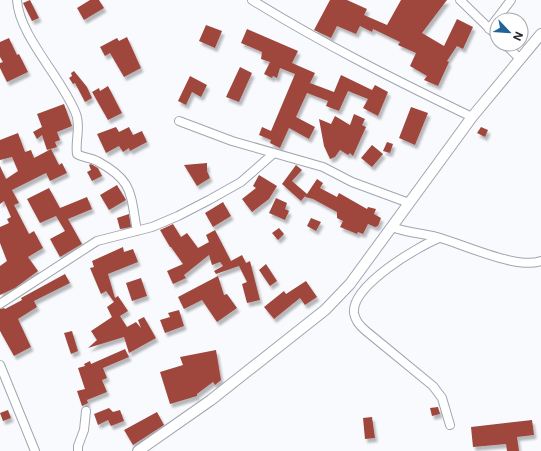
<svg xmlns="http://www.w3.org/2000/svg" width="541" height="451" font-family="Inter,sans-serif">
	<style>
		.building { fill: #9f473d; filter: url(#shadow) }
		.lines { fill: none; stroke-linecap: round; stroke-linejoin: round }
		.minor-casing { stroke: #a0a6b0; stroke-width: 10 }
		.tertiary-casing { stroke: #a0a6b0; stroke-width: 12 }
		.minor { stroke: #fff; stroke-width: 8 }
		.tertiary { stroke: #fff; stroke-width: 10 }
	</style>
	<defs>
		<filter id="shadow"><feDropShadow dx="2.5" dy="4" stdDeviation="1" flood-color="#0004"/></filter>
	</defs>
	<rect width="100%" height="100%" fill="#f8fafe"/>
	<path class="building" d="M30 0 39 18 32 21 23 3Z
		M90 0H99L104 8 84 20 77 8Z
		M330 0H347L367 9 364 15 387 25 401 0H447L422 33 444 46 457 19 473 27 463 49 457 46 447 61 449 62 438 86 424 80 427 76 410 66 416 53 398 45 400 42 373 29 372 32 360 26 356 34 337 26 331 38 314 30Z
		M206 25 222 31 215 48 199 41Z
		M247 29 298 51 292 63 315 73 310 83 334 92 341 75 372 90 375 85 388 92 378 116 363 108 368 99 348 91 339 111 326 106 328 101 307 93 296 117 315 127 309 139 289 128 280 148 270 143 271 140 259 135 262 127 271 131 295 74 280 68 277 78 273 76 272 78 264 74 270 62 261 59 262 52 241 43Z
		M127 37 141 68 124 77 110 53 105 56 100 47 117 38 119 41Z
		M9 38 17 55 19 54 28 72 7 82 0 68V63L3 62 0 57V42Z
		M240 67 252 73 239 102 226 97Z
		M74 71 87 87 92 98 85 102 75 83 73 84 69 78 72 76 71 73Z
		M190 76 207 85 201 97 192 92 186 105 178 101Z
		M108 86 122 113 108 120 92 92 99 88 100 91Z
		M64 104 72 126 57 132 60 140 55 142 57 147 47 150 42 135 37 139 33 132 42 127 37 114Z
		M411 107 428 113 415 145 399 138Z
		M354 114 365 119 362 125 366 127 353 156 350 153 348 155 340 150 335 157 330 159 324 146 319 119 331 124 335 116 350 125Z
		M116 127 119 132 129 127 133 135 142 131 147 142 130 151 129 148 123 152 119 146 106 153 97 134Z
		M481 127 488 130 485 137 477 133Z
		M18 133 25 152 31 150 34 158 51 149 59 165 62 163 67 173 50 181 46 173 12 190 19 203 14 205 29 234 34 231 43 248 28 257 38 271 15 288 0 295V266L7 261 0 243V227L9 223 7 219 11 217 4 201 0 204V166L6 179 18 171 12 157 0 160V140Z
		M387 142 393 144 390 153 383 151Z
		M372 145 383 154 372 167 361 158Z
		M207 163V171L210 178 197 186 184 165Z
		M91 164 98 168 102 176 92 181 87 172 91 170 89 165Z
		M296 165 302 170 292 181 307 194 317 179 323 183 320 188 337 197 339 193 367 209 368 207 376 209 374 214 381 218 378 226 375 227 368 224 363 234 358 232 357 234 340 227 343 221 337 218V212L313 199 305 197 306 195 301 201 282 184Z
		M259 175 277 186 269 199 252 212 242 199 256 188 253 186Z
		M117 185 126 200 109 210 100 195Z
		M49 188 60 208 87 197 92 209 68 219 82 244 60 257 50 239 65 231 56 216 40 223 27 199Z
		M276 198 287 203 285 209 289 211 285 220 269 213Z
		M223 202 231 216 213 227 205 213Z
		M129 214 131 227 120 229 117 218Z
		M311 218 321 222 316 231 307 226Z
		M173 224 181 237 187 233 198 248 209 242 206 235 215 230 231 261 242 255 246 263 250 261 260 300 247 303 242 284 247 282 239 266 216 274 214 271 223 266 220 262 212 265 209 255 184 275 186 278 173 284 167 271 183 264 171 247H170L160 230Z
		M279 228 284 234 278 240 272 233Z
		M123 247 124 252 133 249 138 262 108 274 115 298 118 296 128 311 120 316 127 327 136 322 141 328 138 320 144 317 156 338 129 353 124 337 88 348 97 340 91 331 112 317 107 307 114 302 106 291 101 294 90 268 94 267 92 261Z
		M266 264 277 281 270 286 259 270Z
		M65 274 70 283 34 301 37 307 18 319 31 347 14 356 0 331V309L4 308 5 309 22 300 21 298Z
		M218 276 224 295 227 294 237 308 217 322 202 300 184 309 178 297Z
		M141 278 147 296 132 301 126 283Z
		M306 281 317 297 305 305 300 298 274 319 264 307 284 291 286 294Z
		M179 310 184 326 165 333 160 320 170 317 168 313Z
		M72 331 78 351 71 354 64 333Z
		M125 349 129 357 103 368 107 378 102 380 107 392 87 400 88 403 82 406 77 391 85 389 78 368 85 366 84 364 90 361 91 364Z
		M216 350 221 380 215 385 213 382 197 394V396L170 404 160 372 183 365 180 357Z
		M438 407 440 414 432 416 430 408Z
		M109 408 113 412 120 410 124 421 111 426 108 420 98 425 94 414Z
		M8 410 11 418 3 421 0 413Z
		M157 412 164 425 133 445 124 430Z
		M372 417 375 438 365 439 363 418Z
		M532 420 534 435 517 437 519 451H507L506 444 473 447 471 427Z"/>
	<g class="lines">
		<defs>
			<path id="minor" d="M17 0C19 36 63 79 76 114 81 127 75 140 77 154 83 158 90 157 97 161 134 181 130 193 137 231
				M252 0C323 44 397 81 472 117
				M460 0 497 36
				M489 29 511 0
				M505 44 520 59
				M179 121 232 141 323 167 352 182 409 203
				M392 227C407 233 422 233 437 237 463 244 517 270 541 261
				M439 238C417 247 351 286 354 313 355 320 361 327 366 331L433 386 442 398 450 425
				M0 304 97 241 152 227 178 216 209 200 241 182 274 153
				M0 365 35 451
				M78 451V446L84 430 86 411"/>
			<path id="tertiary" d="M138 451 211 400 325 310 350 284 472 117 541 34"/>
		</defs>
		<use href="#minor" class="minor-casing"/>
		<use href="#tertiary" class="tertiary-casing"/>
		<use href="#minor" class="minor"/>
		<use href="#tertiary" class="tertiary"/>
	</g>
	<g transform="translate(509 32) rotate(115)"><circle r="19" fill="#ffffff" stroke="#a8a9ab"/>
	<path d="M0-3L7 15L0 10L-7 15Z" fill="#1f6398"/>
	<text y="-6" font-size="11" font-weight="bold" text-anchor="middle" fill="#26282c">N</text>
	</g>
</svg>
